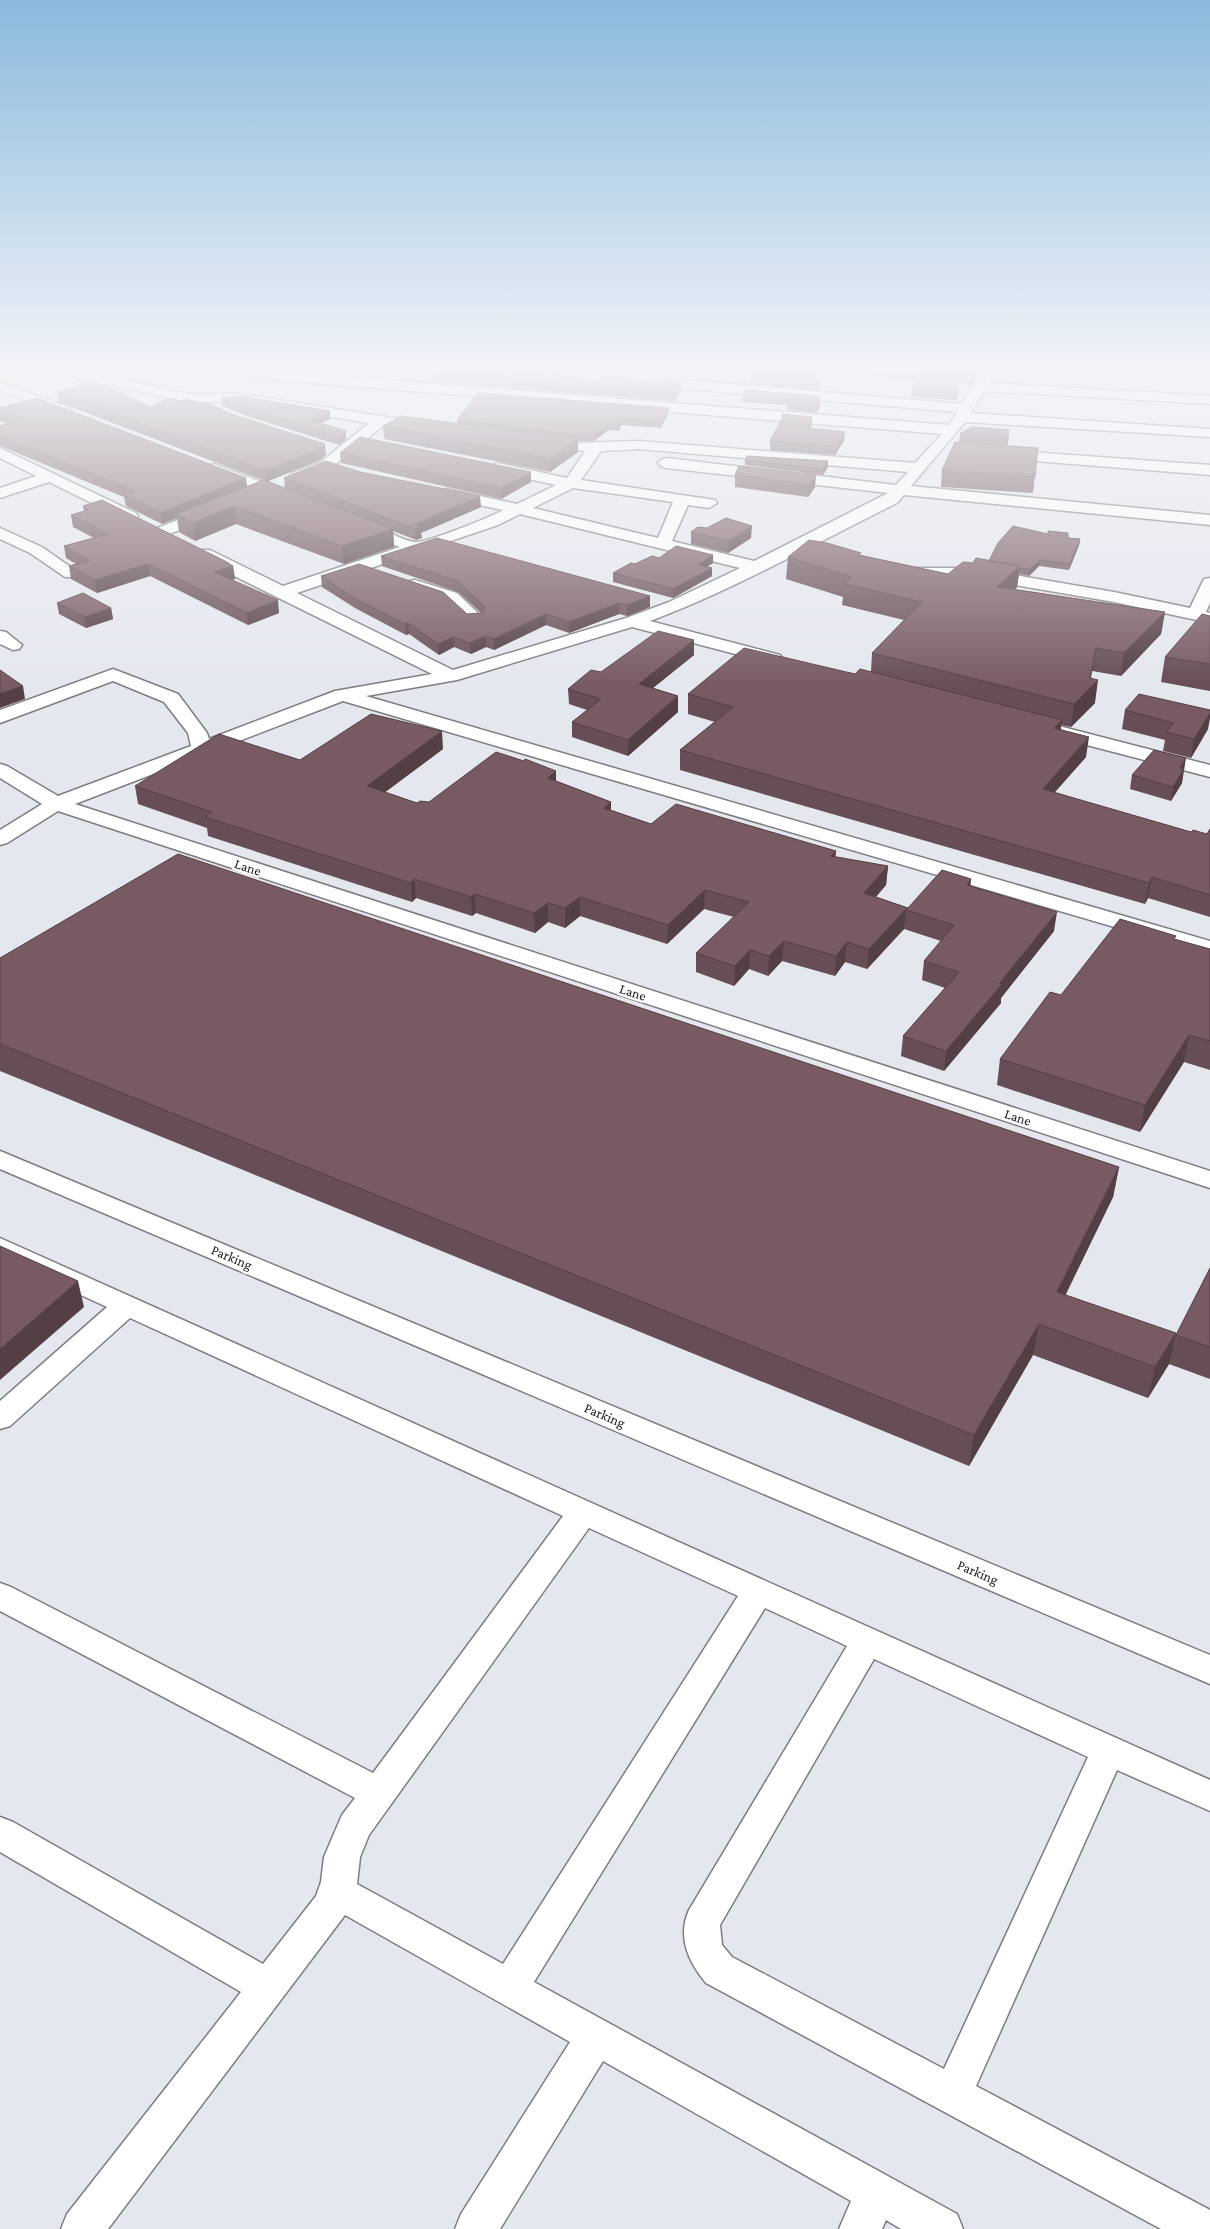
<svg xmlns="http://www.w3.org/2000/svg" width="1210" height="2229" font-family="'Crimson Pro',serif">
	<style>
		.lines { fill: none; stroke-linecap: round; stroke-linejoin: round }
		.minor-casing { stroke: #7b7d84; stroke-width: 3 }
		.highway-casing { stroke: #c3c3c4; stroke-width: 2 }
		.minor { fill: #fff; fill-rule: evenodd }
		.highway { fill: #cbe56a; fill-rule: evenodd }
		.wall { fill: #674d55 }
		.shaded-wall { fill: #543f45 }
		.building { fill: #785a63; stroke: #543f45 }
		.labels { text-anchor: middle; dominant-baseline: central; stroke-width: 5; stroke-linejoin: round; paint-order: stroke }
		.street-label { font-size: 14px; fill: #18191c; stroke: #fff }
	</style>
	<rect width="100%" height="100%" fill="#e5e7ef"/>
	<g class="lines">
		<defs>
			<path id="minor" d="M70 374H98L188 394H241L425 423 432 427 425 431 384 425 331 468 298 481 293 479 290 476 293 473 321 462 369 423 241 402H188L77 378Z
				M244 374H309L949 425 957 412 560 378 553 374H614L962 404 981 374H995L989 383 1210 396V404L984 391 971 413 1210 429V437L965 422 911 486 1210 515V525L904 495 897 503C816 543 733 590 650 621L780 655 783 659 780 663 774 664 632 627 457 680 366 696 1210 941V955L343 701 75 804 1210 1171V1188L58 811 7 843 0 845V830L42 804 0 778V764L7 766 58 796 191 746 188 733 164 702 113 681 0 723V710L113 669 178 694 207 733 209 739 335 691 432 674 198 558 196 554 198 550H210L283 586 400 547 357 530 355 527 357 524C377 519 396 541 416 542 426 543 491 517 503 510L441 497 439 494 441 491 447 489 517 504 556 485 492 471 489 468 497 463 567 478 585 451 539 445 537 442 544 438 576 443 639 441 915 463 942 434 251 378ZM639 449 908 472 896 485 666 458 661 460 658 463 661 466 666 468 888 493 754 561 672 541 688 505 709 508 717 503 715 500 581 480 601 451ZM573 488 673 502 658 538 533 508ZM520 514 740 568 669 602 626 618 453 670 297 593 498 525Z
				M0 382 70 408 72 411 70 414H60L0 391Z
				M0 448 136 513 138 516 136 519H124L49 482 0 498V488L36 476 0 458Z
				M1003 450 1210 465V475L998 458 995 455 998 452Z
				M214 464 290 493 292 496 290 499H278L209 472 206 469 209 466Z
				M210 507 218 512 216 515 167 535H155L153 532 155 529Z
				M0 528 42 547 79 573 77 577H65L30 553 0 539Z
				M909 568H974L1114 592 1190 608 1202 583 1204 579 1210 578V603L1206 612 1210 613V623L1114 602 974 578 903 577 901 573 903 569Z
				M415 580 457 593 484 619 481 623H469L445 601 409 589 407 585 409 581Z
				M0 631 6 632 22 645 19 649 13 650 0 644Z
				M1055 725 1210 765V777L1048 735 1045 731 1048 727Z
				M0 1151 1210 1655V1684L0 1169Z
				M0 1238 1210 1780V1811L1117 1770 976 2086 1210 2210V2229H1161L706 1983C688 1962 677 1936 689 1910L847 1646 765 1608 534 1982 957 2214 963 2229H901L886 2220 882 2229H839L851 2201 603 2061 500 2229H455L461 2214 570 2042 345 1915 108 2229H61L67 2214 241 1992 0 1852V1817L13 1822 263 1964 316 1896 321 1882 324 1857 342 1815 355 1798 0 1611V1583L11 1587 373 1773 563 1516 130 1318 10 1426 0 1429V1401L107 1307 0 1258ZM589 1528 738 1596 503 1964 357 1884 360 1857 369 1835ZM874 1659 1088 1757 944 2069 732 1957 722 1945 720 1925Z"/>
			<path id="highway" d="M0 374H14L12 377 0 381Z"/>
		</defs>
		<use href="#minor" class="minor-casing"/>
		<use href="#highway" class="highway-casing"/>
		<use href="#minor" class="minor"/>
		<use href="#highway" class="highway"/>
	</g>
	<path class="wall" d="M431 374H549L596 379 681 382V390L675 401 432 382Z
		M751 374H821L819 390 750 384Z
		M852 374H978L972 385 959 384 957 400 911 397 912 388 915 380Z
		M745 390 820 405 817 413 787 410V405L743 402V396Z
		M57 392 151 407 178 401 234 415 326 455 320 460 268 481 285 488 284 478 360 472 481 507 421 533 422 538 416 540 393 531 394 547 344 564 236 524 195 541 179 532 177 518 162 524 126 506 124 497 0 446V426L7 424 0 421V408L246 478 247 487 262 480 58 402Z
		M221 398 330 411V419L321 423 346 439 339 445 247 416 222 406Z
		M668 414 661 428 621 425 619 431 608 430 594 441H578V452L550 472 384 439 383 426 457 423V420Z
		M782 414 812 417V425L811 428 844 441 835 455 770 450V441L781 420Z
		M1009 430 1008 442 1007 446 1038 448 1033 493 941 487 942 470 959 442 960 434Z
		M340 453 531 482 501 499 341 463Z
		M745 460 828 461V467L823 475 745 465Z
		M739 466 815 487 808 497 735 487V475Z
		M83 506 233 566 235 579 231 580 279 613 248 625 150 576 97 593 71 579 69 566 76 564 66 558 64 546 94 538 73 527 71 515 84 511Z
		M707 528 751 538 728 553 691 544V532Z
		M1068 538 1080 539 1079 545 1069 570 1039 566 1029 576 1019 574 1017 587 1015 589 1165 612 1161 634 1121 676 1092 671 1091 678 1095 703 1071 727 1061 725V729L1086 757 1054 793 1191 832 1207 834 1210 829V917L1148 898 1145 904 680 770V750L715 722 688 714V694L855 674 871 671 872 653 904 620 842 605 843 597 786 579 788 557 861 555 948 574 973 563 989 561Z
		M713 555V563L707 567 712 576 673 598 613 582V573L659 558Z
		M381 556 650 596V607L627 616 619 614 569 633 546 625 494 650 486 647 471 654 454 647 439 655 409 634 406 635 355 608 322 587 321 576 467 614 481 613 458 592 382 566Z
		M57 603 111 608 113 619 86 628 59 614Z
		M1210 616V691L1161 682 1165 657Z
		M694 640V655L653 688 678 696V712L628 756 572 737V722L587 710 569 704 568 689 601 672Z
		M1125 710 1208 729 1191 758 1163 751 1165 740 1122 729Z
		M443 749 385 792 417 803 429 802 556 771V781L611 802V810L651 824 836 851 835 857 888 866 886 885 876 897 908 908 971 879 970 886 1054 931 1001 998V1003L944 1071 901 1056 903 1036 945 988 922 980 924 961 941 941 904 929 867 969 845 962 835 976 782 961 768 976 749 969 734 986 696 972V953L734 917 704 909 667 944 580 916 565 928 548 922 535 933 476 913 472 916 416 898 412 902 208 836 207 828 138 804 135 786 300 760Z
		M1183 769 1182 783 1171 801 1130 789 1132 775Z
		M1175 940 1210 949V1070L1184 1062 1140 1132 997 1085 1000 1059Z
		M0 958 1119 1167 1113 1197 1065 1295 1176 1335 1210 1268V1379L1169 1364 1148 1398 1033 1355 969 1466 0 1071Z"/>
	<path class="shaded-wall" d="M973 374H978L972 385 973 376Z
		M681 382V390L675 401V393Z
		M820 399V405L817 413V407Z
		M669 408 668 414 661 428V422Z
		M330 411V419L311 427 310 420Z
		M812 417V425L807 437 808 428Z
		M621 419V425L619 431V425Z
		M608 425V430L594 441V435Z
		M1009 430 1008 442 1006 448 1007 437Z
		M346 431V439L339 445 338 437Z
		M845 432 844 441 835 455 836 446Z
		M578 439V452L550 472V459Z
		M325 444 326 455 320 460 266 482 265 471Z
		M828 461V467L823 475V469Z
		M531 472V482L501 499V488Z
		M816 475 815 487 808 497 809 485Z
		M246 478 247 489 176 514 177 518 162 524 161 513Z
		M480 496 481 507 421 533 422 538 416 540 415 529 414 525Z
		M234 506 236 524 195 541 193 523Z
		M752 526 751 538 728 553 729 541Z
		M393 529 394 547 344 564 342 546Z
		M1080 539 1079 545 1069 570 1070 564Z
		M713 555V563L697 573 698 565Z
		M1040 560 1039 566 1029 576 1030 569Z
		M148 564 150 576 97 593 95 580Z
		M233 566 235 579 216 585 214 572Z
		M1020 566 1017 587 994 609 997 587Z
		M712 568V576L673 598V589Z
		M650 596V607L627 616V605Z
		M278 600 279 613 248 625 247 613Z
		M619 603V614L569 633V622Z
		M111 608 113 619 86 628 85 617Z
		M1165 612 1161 634 1121 676 1124 653Z
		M546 614V625L494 650V639Z
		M408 623 409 634 406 635 405 624Z
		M486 636V647L471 654 470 643Z
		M453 637 454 647 439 655 438 644Z
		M694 640V655L639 699V684Z
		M1096 648 1088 690 1098 680 1095 703 1071 727 1074 704 1090 678Z
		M23 686 25 699 0 708V694Z
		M678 696V712L628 756V740Z
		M1210 713V718L1208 729 1191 758 1194 739Z
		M1062 720 1059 740 1054 728Z
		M442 731 443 749 368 805 367 786Z
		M1089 737 1086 757 1040 809 1043 789Z
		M1186 758 1182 783 1171 801 1173 787 1180 768Z
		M556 771V790L548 778Z
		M611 802V821L604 808Z
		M836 851 834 870 831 856Z
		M888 866 886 885 862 912 864 893Z
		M1152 877 1148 898 1145 904 1149 883Z
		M414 879 416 898 412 902 411 883Z
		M971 879 969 898 967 885Z
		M705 890 704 909 667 944 668 925Z
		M475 894 476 913 472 916 471 897Z
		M580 897V916L565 928V908Z
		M548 903V922L535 933 534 913Z
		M906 910 904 929 867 969 869 949Z
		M1057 912 1054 931 1001 998V1003L944 1071 946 1051Z
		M784 941 782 961 768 976 769 956Z
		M847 942 845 962 835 976 836 956Z
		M750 950 749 969 734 986 735 966Z
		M1189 1035 1184 1062 1140 1132 1145 1105Z
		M1119 1167 1113 1197 1052 1323 1057 1292Z
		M78 1281 84 1307 0 1380V1349Z
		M1039 1324 1033 1355 969 1466 974 1435Z
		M1176 1333 1169 1364 1148 1398 1155 1367Z"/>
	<path class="building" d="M441 374H549L596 379 598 375 681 382 675 393Z
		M753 374H821L820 380Z
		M917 374H973V376L960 375 958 391 912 388Z
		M94 381 151 407 168 398 178 401 186 399 201 403 205 402 234 415 325 444 319 449 265 471 57 392Z
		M745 390 817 396 820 399 817 407 787 405 789 399 743 396Z
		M478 393 669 408 661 422 621 419 619 425H608L594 435H576L457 420Z
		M240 396 330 411 310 420 346 431 338 437 246 408 221 398Z
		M37 398 246 478 161 513 124 495 135 491 0 436V426L22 419 0 411V408Z
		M782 414 812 417 808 428 845 432 836 446 770 441 784 415Z
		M401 416 578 439 550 459 383 426Z
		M972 427 1009 430 1007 437 960 434Z
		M360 437 531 472 501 488 340 453Z
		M955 442 1038 448 1035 477 942 470Z
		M747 456 828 461 823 469 745 460Z
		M326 461 360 472 480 496 414 525 421 527 415 529 284 478Z
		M739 466 816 475 809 485 735 475Z
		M264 480 393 529 342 546 234 506 193 523 176 514Z
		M102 500 225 561 233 566 214 572 278 600 247 613 148 564 95 580 69 566 89 561 64 546 108 534 71 515 88 510 83 506Z
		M726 518 752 526 729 541 691 532 698 527 707 528Z
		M1013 526 1048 534V531L1068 533V538L1080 539 1070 564 1040 560 1030 569 1019 568 1020 566 989 561 998 543Z
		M437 538 650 596 627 605 619 603 569 622 546 614 494 639 486 636 470 643 453 637 438 644 408 623 405 624 354 598 321 576 359 564 443 592 467 614 482 613 485 607 458 581 381 556Z
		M809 540 827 543 861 553 858 555 948 574 963 562 973 563 976 558 1020 566 997 587 1165 612 1124 653 1096 648 1090 678 1098 680 1074 704 872 653 922 602 844 584 851 577 788 557Z
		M676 546 713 555 698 565 712 568 673 589 613 573 631 563 635 564 652 556 659 558Z
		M83 593 111 608 85 617 57 603Z
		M1202 614 1210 616V664L1165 657Z
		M658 631 694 640 639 684 678 696 628 740 572 722 601 699 568 689 591 670 601 672Z
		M744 648 855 674 860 669 1062 720 1054 728 1089 737 1043 789 1191 832 1193 830 1207 834 1210 829V895L1152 877 1149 883 680 750 733 707 688 694Z
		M0 670 23 686 0 694Z
		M1139 694 1210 710V713L1194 739 1166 732 1174 723 1125 710Z
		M371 714 442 731 367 786 417 803 420 801 429 802 496 752 524 761 525 759 556 771 548 778 611 802 604 808 651 824 676 804 836 851 831 856 888 866 864 893 908 908 942 870 971 879 967 885 1057 912 999 984 1003 983 946 1051 903 1036 959 972 924 961 954 925 906 910 907 908 869 949 847 942 836 956 784 941 769 956 750 950 735 966 696 953 749 902 705 890 668 925 580 897 565 908 548 903 534 913 475 894 471 897 414 879 411 883 205 817 212 812 135 786 219 734 300 760Z
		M1154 750 1186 758 1180 768 1184 769 1173 787 1132 775Z
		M178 854 1119 1167 1057 1292 1176 1333 1155 1367 1039 1324 974 1435 0 1044V958Z
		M1120 919 1176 936 1174 939 1210 949V1041L1189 1035 1145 1105 1000 1059 1050 992 1061 995Z
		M0 1246 78 1281 0 1349Z
		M1210 1268V1347L1176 1335Z"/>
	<linearGradient id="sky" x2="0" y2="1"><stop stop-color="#89b9dc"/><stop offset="0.54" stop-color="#f3f4f8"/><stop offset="1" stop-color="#f3f4f8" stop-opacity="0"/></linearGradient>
	<rect width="1210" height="687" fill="url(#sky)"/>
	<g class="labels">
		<g class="street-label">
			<text transform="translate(248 867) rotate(18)">Lane</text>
			<text transform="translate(633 992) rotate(18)">Lane</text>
			<text transform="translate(1018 1117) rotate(18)">Lane</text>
			<text transform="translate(232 1257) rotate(23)">Parking</text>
			<text transform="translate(605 1415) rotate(23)">Parking</text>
			<text transform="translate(978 1572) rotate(23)">Parking</text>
		</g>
	</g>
</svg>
